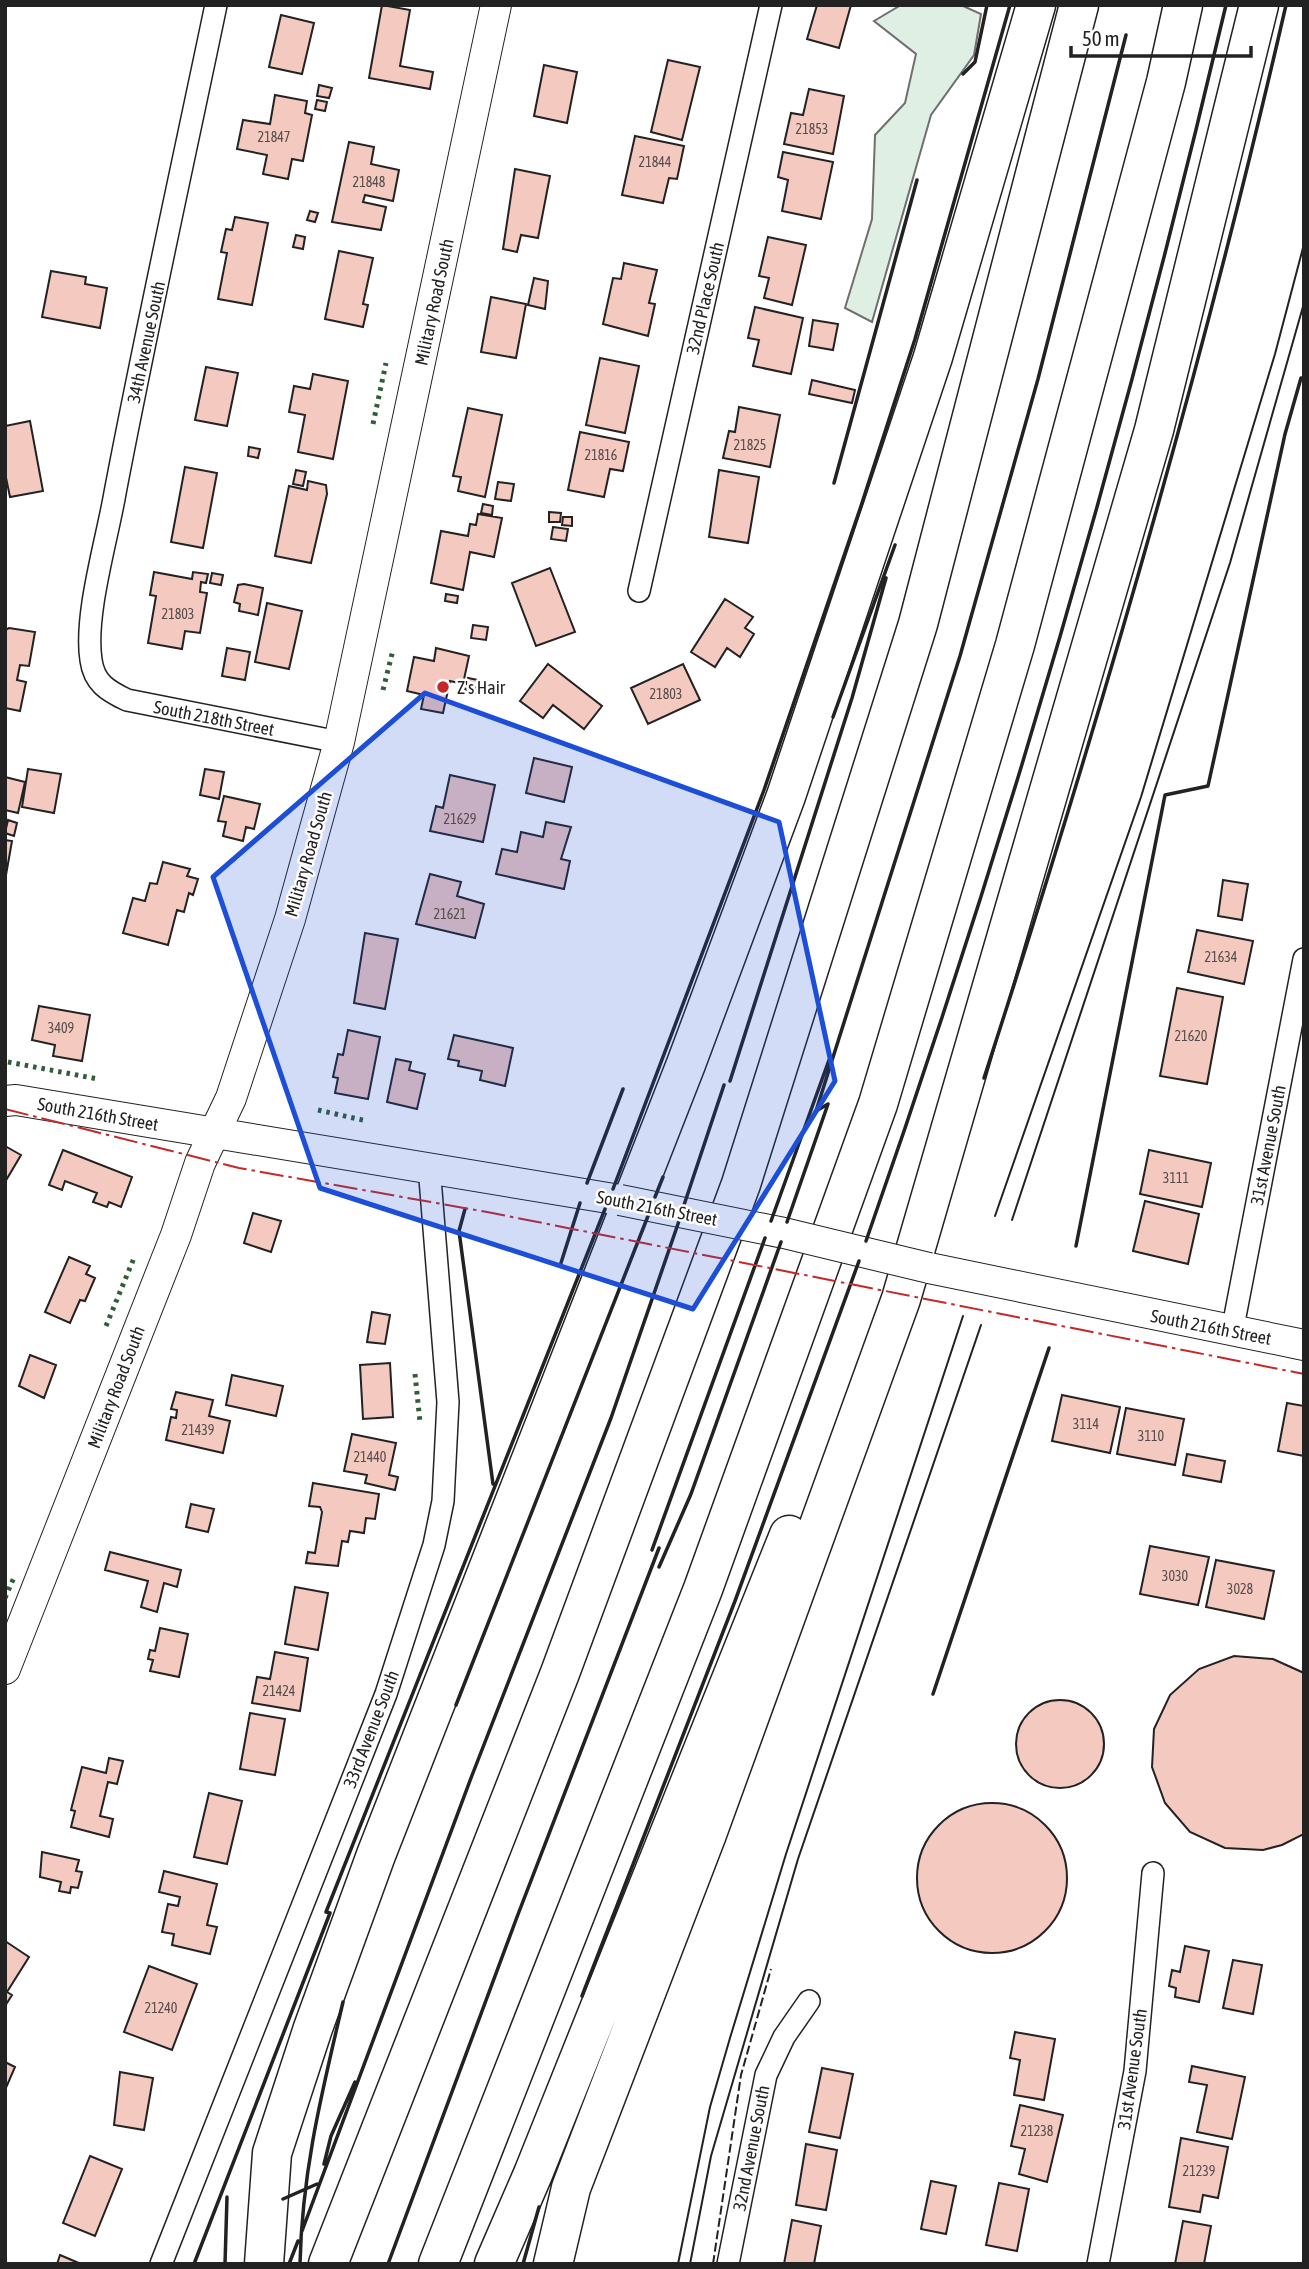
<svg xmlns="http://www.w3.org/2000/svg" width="1309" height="2269" font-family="'Asap Condensed',sans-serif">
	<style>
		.green { fill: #e0efe3; stroke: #6f6f6f; stroke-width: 2 }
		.building { fill: #f3c9c0; stroke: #222; stroke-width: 2 }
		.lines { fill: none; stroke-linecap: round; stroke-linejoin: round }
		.street-casing { stroke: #222; stroke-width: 24 }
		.secondary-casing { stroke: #222; stroke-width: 32 }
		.highway-casing { stroke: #222; stroke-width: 41 }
		.street { stroke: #fff; stroke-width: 21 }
		.secondary { stroke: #fff; stroke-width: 30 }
		.highway { stroke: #fff; stroke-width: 38 }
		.tram { stroke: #222; stroke-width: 2 }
		.secondary-bridge-casing { stroke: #222; stroke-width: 32; stroke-linecap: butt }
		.secondary-bridge { stroke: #fff; stroke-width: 30 }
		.hedge { stroke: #2f5e38; stroke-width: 5; stroke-dasharray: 3.5 5; stroke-linecap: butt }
		.fence { stroke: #222; stroke-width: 2; stroke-dasharray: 9 3.5; stroke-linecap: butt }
		.wall { stroke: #222; stroke-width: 3.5 }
		.power { stroke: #c62828; stroke-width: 2; stroke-dasharray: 24 5 3.5 5; stroke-linecap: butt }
		.marked { fill: #1d4ed8; fill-opacity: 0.2; stroke: #1d4ed8; stroke-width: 5; stroke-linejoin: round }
		.poi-dot { fill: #c62828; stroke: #fff; stroke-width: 2.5 }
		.labels { text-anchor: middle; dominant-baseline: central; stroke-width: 5; stroke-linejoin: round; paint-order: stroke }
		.number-label { font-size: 14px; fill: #564c4a }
		.street-label { font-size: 18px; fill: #222; stroke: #fff }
		.poi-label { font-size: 18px; fill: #222; stroke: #fff; text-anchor: start }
	</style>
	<rect width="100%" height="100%" fill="#fff"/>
	<path class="green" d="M901 5H961L981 14 974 55 931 115 872 322 845 308 872 219 875 135 905 103 916 54 874 21Z"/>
	<path class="building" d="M382 5 410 10 400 66 433 72 430 89 369 78Z
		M817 5H851L839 48 807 39Z
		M281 15 314 23 302 74 269 67Z
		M668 60 700 67 682 140 651 132Z
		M544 65 577 72 567 123 534 116Z
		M319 85 332 88 329 98 317 96Z
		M809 89 844 96 833 154 784 144 791 113 803 115Z
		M275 95 307 101 305 113 312 115 303 161 292 159 288 179 263 174 267 155 237 149 243 120 270 124Z
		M317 100 327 102 325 111 315 109Z
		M635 136 684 146 677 179 669 178 663 203 622 195Z
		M349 142 374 147 371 164 399 170 393 201 365 195 363 202 386 207 381 230 332 222Z
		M783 152 833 162 821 219 782 211 788 180 778 177Z
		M515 169 550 176 538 238 521 235 517 252 503 249Z
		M310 211 318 213 315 222 307 220Z
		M235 217 268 223 252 305 218 299 227 253 221 252 226 229 232 230Z
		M296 235 305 237 303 249 293 247Z
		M768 237 806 245 792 305 764 298 769 278 759 276Z
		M339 251 373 258 363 304 368 305 363 327 325 319Z
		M624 263 657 270 649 303 655 304 648 336 603 324 613 278 621 279Z
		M51 271 86 277 85 284 107 288 100 328 42 317Z
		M534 278 548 281 545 309 528 305Z
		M491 297 526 304 516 358 481 352Z
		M755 307 803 318 791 374 753 366 759 340 748 338Z
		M813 320 838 324 833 350 809 346Z
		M600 358 639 366 625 433 586 425Z
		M206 367 238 373 227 426 195 420Z
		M313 374 348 381 333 459 298 452 305 415 289 412 294 386 310 389Z
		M812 380 855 390 852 403 809 394Z
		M739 407 780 415 770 467 723 458 729 431 735 432Z
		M468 408 502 415 485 497 458 491 461 477 453 476Z
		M30 421 43 491 10 497 5 473V426Z
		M580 432 629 442 623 471 610 469 604 497 568 490Z
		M249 447 260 449 258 458 248 456Z
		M185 467 217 473 203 548 171 542Z
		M296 470 306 472 303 486 293 484Z
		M719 470 759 477 748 543 709 537Z
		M308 481 326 485 327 494 311 563 275 556 289 486 307 490Z
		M498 482 514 484 511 501 495 499Z
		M483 504 493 506 492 515 481 513Z
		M549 512 561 513 560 522H549Z
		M478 514 502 518 494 557 470 552 463 590 431 583 441 531 468 536 470 524 476 525Z
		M563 517H572V526L562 525Z
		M553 527 568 529 566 541 551 539Z
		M550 568 575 632 536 646 512 583Z
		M154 572 192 579 193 572 208 574 206 583 201 582 200 592 207 593 200 633 185 631 182 649 148 643 156 596 150 595Z
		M212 573 223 575 221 585 210 583Z
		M244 584 263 588 258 615 239 611 240 604 234 602 238 585Z
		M446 594 458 596 457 603 445 601Z
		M725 599 753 617 745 628 754 634 740 657 727 648 715 667 691 652Z
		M267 603 302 611 289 669 255 662Z
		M473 625 488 627 486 640 471 638Z
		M9 628 35 632 29 666 20 665 17 680 26 682 20 711 5 708V630Z
		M227 648 250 652 245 680 222 676Z
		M436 648 469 656 463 684 450 681 443 713 421 709 424 695 407 691 414 657 434 661Z
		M548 664 602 706 584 729 553 705 543 718 520 701Z
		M683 664 700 700 648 724 631 688Z
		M468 678 478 680 475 693 465 691Z
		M534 758 572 767 564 802 526 793Z
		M28 769 61 774 54 813 22 807Z
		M205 769 224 772 219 799 200 795Z
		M450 775 495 785 483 842 430 831 436 806 443 808Z
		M5 777 25 782 18 813 5 810Z
		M224 796 260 804 254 829 246 827 243 841 223 836 226 822 218 821Z
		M8 820 17 823 14 836 5 833Z
		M546 822 571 827 561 859 570 861 564 889 496 874 502 849 517 852 521 832 543 837Z
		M5 840 12 841 6 875H5Z
		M163 862 190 869 187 876 198 879 193 895 189 893 184 912 177 910 168 945 123 933 133 898 145 901 150 883 157 884Z
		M430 874 461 882 457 896 484 904 475 938 416 924Z
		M1223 880 1248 884 1242 920 1218 916Z
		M1197 930 1253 941 1244 984 1188 972Z
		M365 933 398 939 385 1009 354 1003Z
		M1177 988 1223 997 1207 1084 1160 1076Z
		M39 1006 90 1015 82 1061 53 1056 55 1045 32 1040Z
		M348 1030 380 1037 368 1099 335 1093 338 1078 333 1077 338 1054 343 1055Z
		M454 1035 513 1048 505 1086 480 1080 482 1071 458 1066 459 1061 448 1059Z
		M396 1059 411 1062 409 1070 425 1074 417 1109 387 1102Z
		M5 1146 21 1155 5 1182Z
		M63 1150 132 1177 121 1207 109 1202 107 1207 93 1202 97 1193 65 1181 62 1190 49 1185Z
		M1149 1150 1211 1163 1202 1207 1140 1194Z
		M1145 1201 1199 1214 1188 1264 1133 1251Z
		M253 1213 281 1221 271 1252 244 1243Z
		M69 1257 90 1266 86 1274 95 1278 85 1301 80 1300 70 1323 45 1312Z
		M372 1312 390 1315 385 1344 367 1342Z
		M30 1355 56 1365 44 1398 19 1386Z
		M390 1363 393 1417 363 1419 360 1365Z
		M232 1375 283 1386 276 1416 226 1405Z
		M176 1392 213 1400 209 1416 230 1421 223 1453 166 1440 171 1417 176 1418 177 1410 171 1409Z
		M1062 1395 1120 1407 1110 1453 1052 1441Z
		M1287 1403 1304 1406V1456L1278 1451Z
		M1126 1408 1184 1419 1175 1465 1117 1454Z
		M352 1434 396 1443 389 1475 398 1477 395 1490 365 1483 367 1475 344 1471Z
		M1187 1454 1225 1461 1221 1482 1183 1475Z
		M313 1483 379 1494 375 1519 366 1518 364 1533 350 1531 348 1542 342 1541 338 1566 306 1563 308 1552 315 1553 322 1512 320 1507 309 1506Z
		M191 1504 214 1509 208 1532 186 1527Z
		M1150 1546 1209 1557 1198 1605 1140 1594Z
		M110 1552 181 1570 177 1587 164 1583 157 1612 141 1607 148 1581 105 1570Z
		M1216 1560 1274 1571 1264 1619 1206 1607Z
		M295 1587 328 1593 318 1650 285 1644Z
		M160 1628 188 1634 179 1677 150 1671 153 1660 148 1659 150 1650 155 1651Z
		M275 1652 308 1658 300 1711 252 1703 257 1677 270 1679Z
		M1234 1656 1273 1659 1304 1673V1834L1282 1845 1263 1850 1225 1848 1190 1832 1165 1803 1152 1767 1154 1729 1170 1695 1199 1669Z
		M1016 1744a44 44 0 1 1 88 0a44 44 0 1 1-88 0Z
		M250 1713 285 1719 275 1775 240 1769Z
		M109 1758 123 1761 117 1784 108 1782 100 1816 113 1819 109 1837 71 1827 75 1811 71 1810 82 1767 106 1773Z
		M209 1793 242 1801 227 1864 194 1857Z
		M917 1878a75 75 0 1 1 150 0a75 75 0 1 1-150 0Z
		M42 1852 79 1860 76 1871 82 1872 78 1888 71 1887 70 1893 59 1891 61 1882 40 1877Z
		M164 1871 217 1884 207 1925 217 1927 210 1954 172 1945 174 1934 162 1932 168 1904 178 1906 180 1897 159 1892Z
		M5 1941 29 1957 7 1992 12 1995 5 2006Z
		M1185 1946 1209 1951 1199 2002 1175 1997 1176 1988 1169 1986 1172 1970 1180 1972Z
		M1233 1960 1262 1965 1253 2014 1223 2008Z
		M149 1966 197 1984 172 2050 124 2032Z
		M1015 2032 1055 2039 1044 2100 1014 2095 1020 2060 1010 2058Z
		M5 2062 15 2067 5 2090Z
		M1192 2066 1245 2077 1232 2139 1197 2132 1207 2085 1189 2082Z
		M822 2068 853 2074 840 2138 809 2132Z
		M120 2072 153 2078 144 2130 114 2125Z
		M1020 2105 1063 2115 1047 2182 1019 2174 1025 2149 1011 2146Z
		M1181 2138 1228 2147 1218 2198 1203 2195 1200 2212 1169 2207Z
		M806 2144 837 2150 826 2210 796 2205Z
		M90 2156 122 2169 95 2236 63 2223Z
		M931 2181 956 2186 946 2234 921 2229Z
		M999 2183 1029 2189 1017 2251 986 2245Z
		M792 2220 821 2226 814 2264H784Z
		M1183 2221 1211 2226 1204 2264H1175Z
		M60 2255 81 2264H57Z"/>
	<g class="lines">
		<defs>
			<path id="street" d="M216 5C182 168 146 330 115 493 107 540 84 615 91 660 94 683 108 691 127 700L339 742
				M639 591 771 5
				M1232 1332 1304 959
				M161 2264 386 1694 434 1545 443 1501 448 1402 429 1166
				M728 2264 766 2075 784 2037 809 2001
				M1098 2264 1135 2071 1153 1873"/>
			<path id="secondary" d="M5 1101 16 1100 620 1200
				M929 1268 1304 1345
				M5 1669 176 1235 200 1163 231 1098 290 919 339 742 496 5"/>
			<path id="highway" d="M264 2264 272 2153 313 2028 376 1855 686 1064 786 796 933 357 1036 5
				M328 2264 560 1673 741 1184 918 624 1079 5
				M438 2264 703 1589 878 1104 1015 645 1166 82 1183 5
				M494 2264 533 2174 789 1535
				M553 2264 571 2188 707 1834 901 1299 1154 430 1259 5"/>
		</defs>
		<use href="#street" class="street-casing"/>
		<use href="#secondary" class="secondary-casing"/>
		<use href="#highway" class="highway-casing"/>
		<use href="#street" class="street"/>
		<use href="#secondary" class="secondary"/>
		<use href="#highway" class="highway"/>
		<path class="tram" d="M995 1216 1141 797 1275 354 1304 244
			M1012 1220 1230 563 1304 303
			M678 2264 710 2107 730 2038 786 1854 963 1316
			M690 2264 711 2156 798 1859 981 1325"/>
		<defs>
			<path id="secondary-bridge" d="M620 1200 784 1233 929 1268"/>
		</defs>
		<use href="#secondary-bridge" class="secondary-bridge-casing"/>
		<use href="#secondary-bridge" class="secondary-bridge"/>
		<path class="hedge" d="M373 424 386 363
			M383 690 393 650
			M8 1062 98 1079
			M318 1110 367 1121
			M106 1326 134 1258
			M415 1374 420 1422
			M5 1598 15 1575"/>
		<path class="fence" d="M713 2264 741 2075 771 1969"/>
		<path class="wall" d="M963 74 975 62 987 5
			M834 483 917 180
			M833 717 895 545
			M984 1078C1099 724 1203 367 1286 5
			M730 1081 852 698 886 578
			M587 1183 623 1089
			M613 1189 764 790 861 506 915 339 1010 5
			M655 1197 663 1177
			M684 1205 724 1085
			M465 1209 459 1231 493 1484
			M771 1221 829 1060
			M787 1222 828 1104 816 1111 960 656 1038 379 1126 35
			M866 1241C1008 837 1128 422 1226 5
			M1076 1246 1165 795 1208 786 1285 434 1301 378
			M560 1266 580 1203
			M652 1550 765 1238
			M659 1567 691 1494 781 1242
			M933 1694 1049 1348
			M456 1705 648 1216
			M582 1996 735 1601 859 1261
			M324 2164 331 2136 355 2082
			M283 2199 317 2184
			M302 2231 471 1778 611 1418 679 1221
			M194 2264 330 1913 326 1912 605 1209
			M225 2264 227 2197
			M289 2264 298 2241
			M300 2264C302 2171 322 2092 343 2002
			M388 2264 517 1917 659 1548
			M523 2264 539 2207"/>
		<path class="power" d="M5 1109 239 1168 487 1212 1304 1374"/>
	</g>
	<path class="marked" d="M425 693 779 822 835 1081 693 1309 320 1188 213 877Z"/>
	<circle class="poi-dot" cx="443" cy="687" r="7"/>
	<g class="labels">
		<g class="number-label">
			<text x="812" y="129">21853</text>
			<text x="274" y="137">21847</text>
			<text x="655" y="162">21844</text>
			<text x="369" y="182">21848</text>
			<text x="750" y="445">21825</text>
			<text x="601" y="455">21816</text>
			<text x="178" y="614">21803</text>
			<text x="666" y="694">21803</text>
			<text x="460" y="819">21629</text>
			<text x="450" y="914">21621</text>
			<text x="1221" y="957">21634</text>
			<text x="61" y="1028">3409</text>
			<text x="1191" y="1036">21620</text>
			<text x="1176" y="1178">3111</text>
			<text x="1086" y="1424">3114</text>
			<text x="198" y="1430">21439</text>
			<text x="1151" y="1436">3110</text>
			<text x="370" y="1457">21440</text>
			<text x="1175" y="1576">3030</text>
			<text x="1240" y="1589">3028</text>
			<text x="279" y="1691">21424</text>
			<text x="161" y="2008">21240</text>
			<text x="1037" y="2131">21238</text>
			<text x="1199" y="2171">21239</text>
		</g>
		<g class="street-label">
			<text transform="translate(705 298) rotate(-77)">32nd Place South</text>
			<text transform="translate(434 302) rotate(-78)">Military Road South</text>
			<text transform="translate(146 342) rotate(-78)">34th Avenue South</text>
			<text transform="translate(214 718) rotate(11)">South 218th Street</text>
			<text transform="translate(308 854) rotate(-74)">Military Road South</text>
			<text transform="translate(98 1114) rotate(10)">South 216th Street</text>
			<text transform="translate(1268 1145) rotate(-79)">31st Avenue South</text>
			<text transform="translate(657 1208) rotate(11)">South 216th Street</text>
			<text transform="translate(1211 1327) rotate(11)">South 216th Street</text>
			<text transform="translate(116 1387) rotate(-69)">Military Road South</text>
			<text transform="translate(371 1729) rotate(-69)">33rd Avenue South</text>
			<text transform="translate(1132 2069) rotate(-82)">31st Avenue South</text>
			<text transform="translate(751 2148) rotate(-79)">32nd Avenue South</text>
		</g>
		<g class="poi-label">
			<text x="457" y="687">Z's Hair</text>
		</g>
	</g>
	<rect width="1309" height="2269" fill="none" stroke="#222222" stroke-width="14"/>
	<path d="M1071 46v10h180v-10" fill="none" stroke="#222222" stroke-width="3.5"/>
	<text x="1082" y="46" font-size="21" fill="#222222" stroke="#ffffff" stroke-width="5" paint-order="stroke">50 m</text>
</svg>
